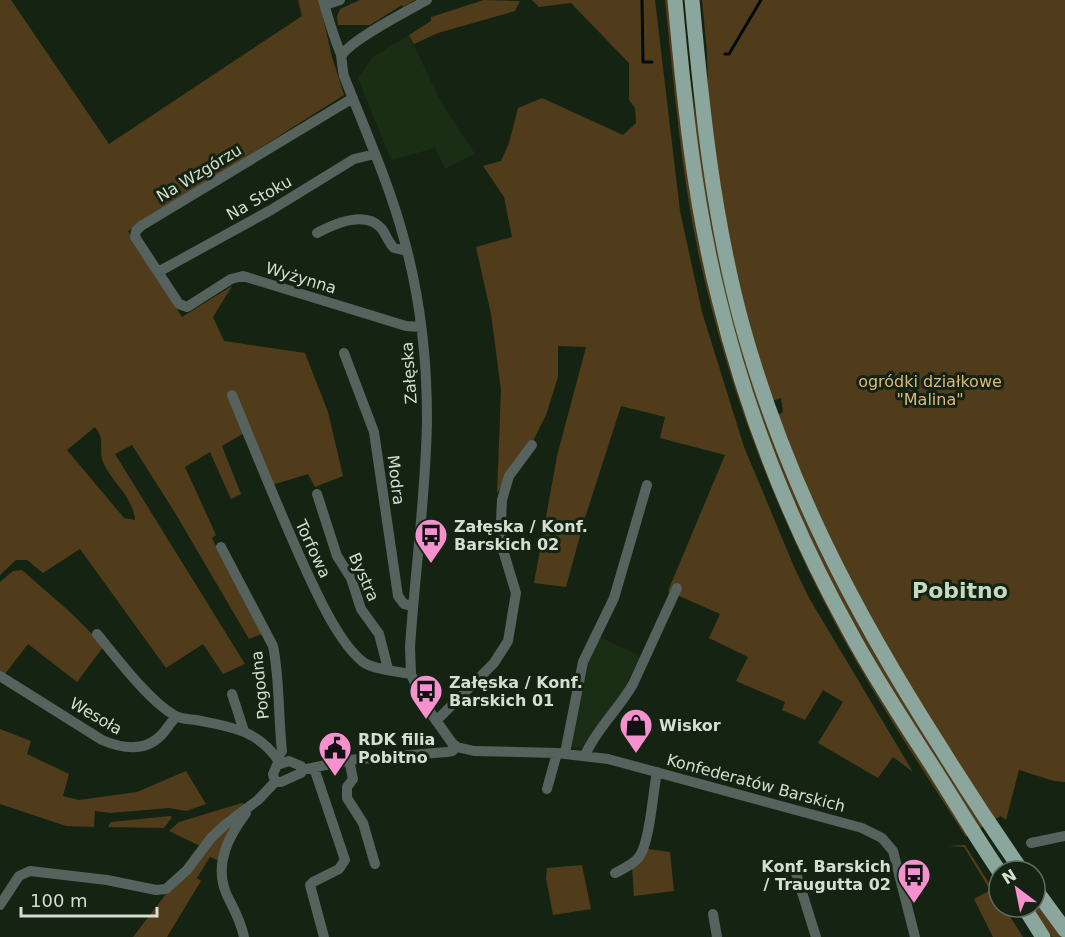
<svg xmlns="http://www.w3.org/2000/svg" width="1065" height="937" font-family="'DejaVu Sans',sans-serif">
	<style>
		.built { fill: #1a2e16 }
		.green { fill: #503c1a; fill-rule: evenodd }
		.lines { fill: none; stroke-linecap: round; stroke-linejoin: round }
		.stream { stroke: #000b0d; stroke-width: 3 }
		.street { stroke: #55625d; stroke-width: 10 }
		.primary { stroke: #8ba69c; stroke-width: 15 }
		.labels { text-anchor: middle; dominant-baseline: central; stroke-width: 6; stroke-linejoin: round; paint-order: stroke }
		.street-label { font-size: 16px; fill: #d4ded2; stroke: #152412 }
		.park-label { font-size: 16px; fill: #dfb77c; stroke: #152412 }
		.poi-label { font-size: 16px; font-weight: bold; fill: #d4ded2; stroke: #152412; text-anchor: start }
		.district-label { font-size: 22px; font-weight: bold; fill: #c5d9c1; stroke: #152412 }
	</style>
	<rect width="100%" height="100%" fill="#152412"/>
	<path class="built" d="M409 35 442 104 475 154 445 169 435 148 391 160 358 78 373 57Z
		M600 637 640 656 622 693 581 748 570 747 586 664Z"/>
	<path class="green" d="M0 0H11L109 144 302 16 298 0H319L332 57 344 95 128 231 182 317 232 286 213 317 224 341 305 353 328 412 343 476 315 487 308 474 272 485 244 433 222 446 241 494 231 499 210 452 185 467 216 535 212 538 262 634 249 639 174 511 132 445 115 454 245 664 223 674 203 644 166 668 80 549 43 573 27 560H16L0 575ZM95 427C106 440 98 449 103 462 112 483 133 496 135 520L124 518 67 450Z
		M360 0H415L403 7 402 5 370 25H338L337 16 340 9Z
		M484 0 520 1 515 11 438 33 414 44 409 35 431 21V17Z
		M532 0H655L680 211 702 312 744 447 795 569 809 598 913 772 893 757 878 778 818 743 843 702 823 690 805 720 782 710 785 702 736 681 748 657 709 638 720 614 668 591 725 455 660 438 665 417 621 406 584 521 566 587 534 583 557 456 586 347 558 346V377L546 415 532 443 509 472 497 494 501 390 491 314 476 247 512 237 504 197 483 166 501 161 509 143 518 108 542 98 623 135 636 123 635 108 629 100V63L571 3 539 7Z
		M665 0H669L680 115 768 471 969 835 966 837C921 767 875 698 836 625 774 508 727 385 699 256 681 172 674 86 665 0Z
		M702 0H1065V782L1054 781 1019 770 1006 820 1001 816 993 820 911 690 827 537 777 415 783 412 781 398 772 401 746 311 733 258 709 121 707 52Z
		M689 73 714 226 775 445 984 826 979 829C929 750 877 672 834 589 750 430 705 251 689 73Z
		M22 570 70 612 104 646 77 682 28 644 5 674 0 671V582L13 571Z
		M0 729 31 741 27 754 69 774 63 796 79 800 137 792 186 771 206 804 186 811 169 808 110 813 95 811 94 827 66 826 0 804Z
		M242 803 247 806 226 817 200 846 169 831 179 822Z
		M243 813 220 861 210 857 197 878 201 881 167 937H133L166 894 187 877 208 844Z
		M170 816 172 817 164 828 108 827 111 822Z
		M965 845 999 899V907H1004L1023 937H993L974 899 990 890 964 847 948 846Z
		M648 849 670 852 674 891 634 896 632 866Z
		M582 865 591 909 553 915 546 878 547 868Z
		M1035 898 1063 937H1052L1033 907H1035Z"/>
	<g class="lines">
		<path class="stream" d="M642 0 643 62H652
			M725 54H729L761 0"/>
		<path class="street" d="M323 0C328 18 333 35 340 52 342 56 342 69 344 76 365 130 389 183 404 239 420 297 427 359 427 419 426 495 415 571 410 647L411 674 423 702 452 743 457 747 474 751 557 753 608 759 862 828 882 838 893 851 915 937
			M325 5 340 0
			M342 55C352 39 409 10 427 0
			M353 98 141 226 136 231 135 237 179 304 187 307 231 279 243 276 406 326 421 327
			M317 233C334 224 365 210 381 228 386 234 388 242 394 248L407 251
			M158 272 271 210 354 159 375 154
			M344 353 374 432 398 596 404 604 413 606
			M232 395C256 453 279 511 305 568 318 596 339 643 363 662 372 669 399 672 411 674
			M317 494 337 556 351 578 361 609 379 634 388 669
			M221 547 273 646C280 680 278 716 282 751L277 758
			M97 634C116 657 149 701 174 715 180 719 189 719 196 720 232 727 259 730 280 763
			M0 676 102 740C123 749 147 753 164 732 168 727 171 722 176 717
			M232 694 244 731
			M436 721 494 663 508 641 516 593 503 550 501 521 502 500 509 476 532 445
			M565 753 583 662 614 598 647 485
			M585 755C597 728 619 709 633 684L677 588
			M349 760 353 779 347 787V798L363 823 375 864
			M289 761 301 766V773L281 782H275L273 774 277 765Z
			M314 768 345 860 339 869 313 882 310 885 324 937
			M302 770 349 760 447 752 452 751 457 747
			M547 789 557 753
			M1031 843 1065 836
			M795 870 816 937
			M615 873C623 869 634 864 639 857 650 842 653 791 657 772
			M0 905 19 876 30 871 107 880 156 890 166 889 187 870 211 838 227 823 258 800 275 782
			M713 914 717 937
			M244 937C241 921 233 908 226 893 214 863 229 836 246 813"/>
		<path class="primary" d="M675 0C684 99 694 198 718 295 746 412 791 525 849 630 874 677 904 722 933 767 955 802 976 837 999 871
			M692 0C702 109 713 217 742 324 785 480 854 612 941 748 967 790 994 831 1022 871
			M1035 889 1065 930
			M1024 907 1043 937"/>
	</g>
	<defs>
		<symbol id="bus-pin" viewBox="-11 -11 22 30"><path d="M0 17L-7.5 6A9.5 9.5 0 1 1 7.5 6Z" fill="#f690cf" stroke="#152412"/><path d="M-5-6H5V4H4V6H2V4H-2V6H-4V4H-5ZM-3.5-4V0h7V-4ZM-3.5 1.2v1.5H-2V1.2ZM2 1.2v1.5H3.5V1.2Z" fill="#111"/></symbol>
		<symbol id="shop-pin" viewBox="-11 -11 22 30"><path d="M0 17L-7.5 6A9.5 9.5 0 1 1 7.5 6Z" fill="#f690cf" stroke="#152412"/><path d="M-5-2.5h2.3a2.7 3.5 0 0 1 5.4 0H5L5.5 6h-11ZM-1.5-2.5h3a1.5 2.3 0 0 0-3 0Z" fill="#111"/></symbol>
		<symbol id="civic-pin" viewBox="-11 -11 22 30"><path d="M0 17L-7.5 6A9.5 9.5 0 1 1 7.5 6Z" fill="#f690cf" stroke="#152412"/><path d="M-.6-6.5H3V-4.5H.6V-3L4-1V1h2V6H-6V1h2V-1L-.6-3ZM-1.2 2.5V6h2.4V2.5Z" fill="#111"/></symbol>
	</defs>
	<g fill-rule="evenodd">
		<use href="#bus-pin" x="412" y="516" width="38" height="52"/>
		<use href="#bus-pin" x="407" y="672" width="38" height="52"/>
		<use href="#shop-pin" x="617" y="706" width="38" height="52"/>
		<use href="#civic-pin" x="316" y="729" width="38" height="52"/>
		<use href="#bus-pin" x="895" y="856" width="38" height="52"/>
	</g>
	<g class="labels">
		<g class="street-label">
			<text transform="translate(199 173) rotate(-31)">Na Wzgórzu</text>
			<text transform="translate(259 198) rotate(-30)">Na Stoku</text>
			<text transform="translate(301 278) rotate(17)">Wyżynna</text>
			<text transform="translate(409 373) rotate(-94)">Załęska</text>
			<text transform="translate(396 480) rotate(83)">Modra</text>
			<text transform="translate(313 549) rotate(65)">Torfowa</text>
			<text transform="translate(364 577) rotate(66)">Bystra</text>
			<text transform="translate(260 685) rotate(-96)">Pogodna</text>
			<text transform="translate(96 716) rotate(30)">Wesoła</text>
			<text transform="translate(756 783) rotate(15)">Konfederatów Barskich</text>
		</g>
		<g class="park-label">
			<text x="930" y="381">ogródki działkowe<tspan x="930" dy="18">"Malina"</tspan></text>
		</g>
		<g class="poi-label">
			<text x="454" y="526">Załęska / Konf.<tspan x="454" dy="18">Barskich 02</tspan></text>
			<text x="449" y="682">Załęska / Konf.<tspan x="449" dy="18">Barskich 01</tspan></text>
			<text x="659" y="725">Wiskor</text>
			<text x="358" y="739">RDK filia<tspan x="358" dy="18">Pobitno</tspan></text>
			<text x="891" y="866" text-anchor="end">Konf. Barskich<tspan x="891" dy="18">/ Traugutta 02</tspan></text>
		</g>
		<g class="district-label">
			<text x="960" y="590">Pobitno</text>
		</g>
	</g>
	<g transform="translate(1017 889) rotate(328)"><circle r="28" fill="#152412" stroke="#616e5f" stroke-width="1.5"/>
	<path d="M0-4.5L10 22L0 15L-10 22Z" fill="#f690cf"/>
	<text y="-9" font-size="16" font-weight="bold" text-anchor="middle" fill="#d4ded2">N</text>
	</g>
	<path d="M21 907v9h136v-9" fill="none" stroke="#d4ded2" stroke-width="3"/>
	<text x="30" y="907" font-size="18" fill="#d4ded2" stroke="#152412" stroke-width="4.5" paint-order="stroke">100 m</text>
</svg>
